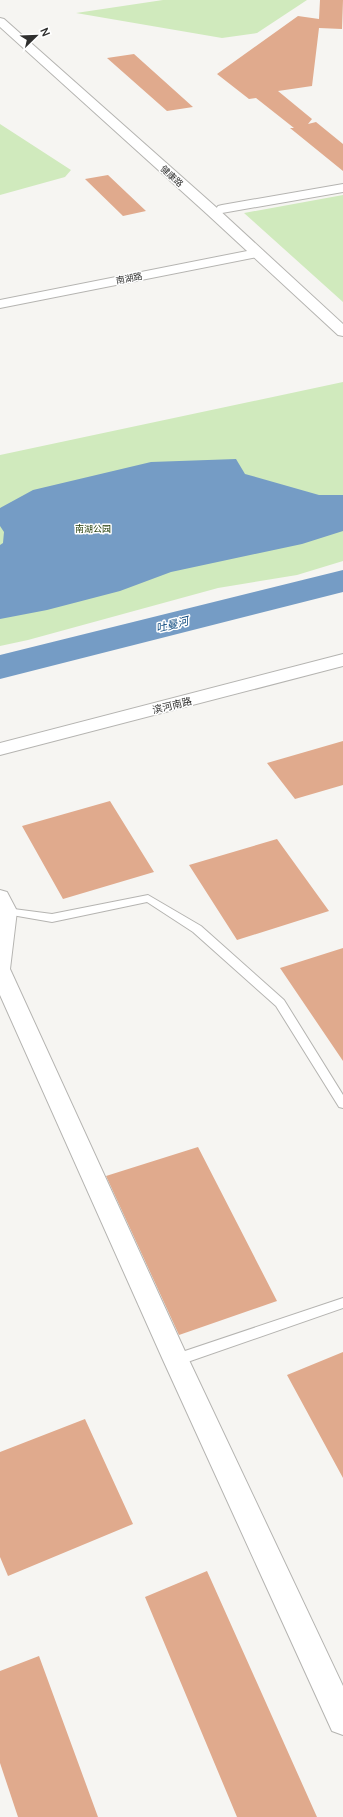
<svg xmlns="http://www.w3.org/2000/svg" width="343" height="1817" font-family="Manrope,'Noto Sans SC',sans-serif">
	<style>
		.green { fill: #d0eabd }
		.water { fill: #759cc5 }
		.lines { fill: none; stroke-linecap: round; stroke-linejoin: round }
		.river { fill: #759cc5; fill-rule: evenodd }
		.building { fill: #e0aa8d }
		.service-casing { stroke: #b5b4b1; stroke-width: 2 }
		.minor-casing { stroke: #b5b4b1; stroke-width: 2 }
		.tertiary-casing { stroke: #b5b4b1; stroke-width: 2 }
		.secondary-casing { stroke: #b5b4b1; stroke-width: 2 }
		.service { fill: #fff; fill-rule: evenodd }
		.minor { fill: #fff; fill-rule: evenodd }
		.tertiary { fill: #fff; fill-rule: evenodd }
		.secondary { fill: #fff; fill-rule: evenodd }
		.labels { text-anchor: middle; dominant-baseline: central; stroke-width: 3; stroke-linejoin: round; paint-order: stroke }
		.far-street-label { font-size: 9px; fill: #2f2f2e; stroke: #fff }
		.far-park-label { font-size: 9px; fill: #1f3903; stroke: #fff }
		.street-label { font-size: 10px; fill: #2f2f2e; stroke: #fff }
		.water-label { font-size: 11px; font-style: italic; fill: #114c80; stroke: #fff }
	</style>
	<rect width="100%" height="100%" fill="#f6f5f2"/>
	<path class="green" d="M163 0H307L257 33 222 38 76 13Z
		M0 124 71 170 65 177 0 195Z
		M343 195V302L244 213Z
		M343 382V561L297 575 218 588 28 640 0 646V455Z"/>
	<path class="water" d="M236 459 245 474 319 495H343V531L302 544 171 572 120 591 47 610 0 619V545L3 543 4 532 0 526V508L33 490 151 462Z"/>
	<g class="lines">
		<path class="river" d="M343 570V592L0 679V655Z"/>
	</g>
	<path class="building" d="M320 0H343L342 29 319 28 312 86 278 91 312 119 308 124 316 122 343 144V171L290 128H294L256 98 249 99 217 74 298 16 319 19Z
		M134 54 193 107 167 111 107 58Z
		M108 175 146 211 123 216 85 179Z
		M343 741V785L295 799 267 763Z
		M110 801 154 872 63 899 22 826Z
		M277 839 329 911 237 940 189 865Z
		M343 948V1061L280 968Z
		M198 1147 277 1301 179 1335 106 1176Z
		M343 1352V1478L287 1375Z
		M85 1419 133 1524 8 1576 0 1557V1452Z
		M207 1571 317 1817H237L145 1597Z
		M39 1656 98 1817H18L0 1763V1671Z"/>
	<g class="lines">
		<defs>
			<path id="service" d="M148 895 201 926 284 1000 343 1095V1108L339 1107 276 1006 193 932 147 902 52 922 6 914 1 911 6 908 52 914Z
				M343 1298V1308L176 1366 172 1364 170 1360 172 1356 176 1354Z"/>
			<path id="minor" d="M343 184V192L222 213 218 212 216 209 218 206 222 205Z
				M0 890 7 892 17 911 10 969 189 1360 343 1686V1735L332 1731 163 1360 0 995Z"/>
			<path id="tertiary" d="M257 249 262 250 264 253 262 256 0 308V300Z
				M343 654V666L0 755V743Z"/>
			<path id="secondary" d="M0 18 4 19 217 208 343 324V336L338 335 207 214 0 27Z"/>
		</defs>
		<use href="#service" class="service-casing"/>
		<use href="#minor" class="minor-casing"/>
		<use href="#tertiary" class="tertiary-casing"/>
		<use href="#secondary" class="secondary-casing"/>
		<use href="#service" class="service"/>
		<use href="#minor" class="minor"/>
		<use href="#tertiary" class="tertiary"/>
		<use href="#secondary" class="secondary"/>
	</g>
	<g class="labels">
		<g class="far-street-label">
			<text transform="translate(172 176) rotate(42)">健康路</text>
			<text transform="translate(129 278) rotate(-11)">南湖路</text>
		</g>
		<g class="far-park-label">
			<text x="93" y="528">南湖公园</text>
		</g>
		<g class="street-label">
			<text transform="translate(172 705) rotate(-14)">滨河南路</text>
		</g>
		<g class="water-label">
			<text transform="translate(172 624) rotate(-14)">吐曼河</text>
		</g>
	</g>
	<g transform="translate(36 36) rotate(67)" stroke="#ffffff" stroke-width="3" paint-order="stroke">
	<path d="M0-3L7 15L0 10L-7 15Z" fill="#2f2f2e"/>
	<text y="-6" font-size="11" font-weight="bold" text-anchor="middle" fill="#2f2f2e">N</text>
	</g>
</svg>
